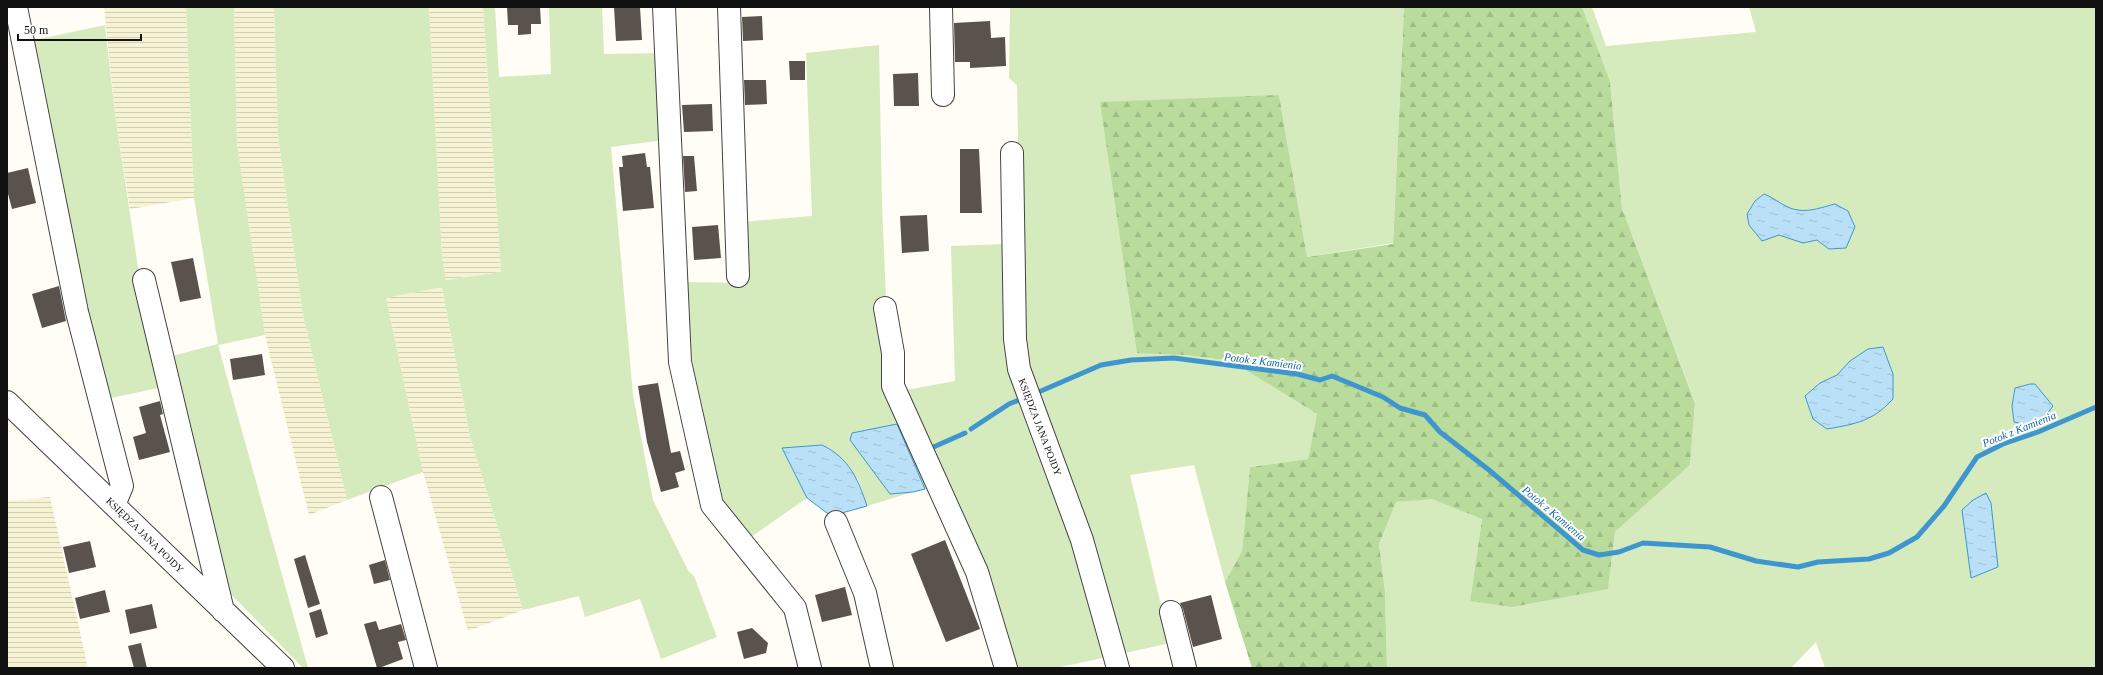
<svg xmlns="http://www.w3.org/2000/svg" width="2103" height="675" font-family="Georgia,serif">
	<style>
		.farmland { fill: url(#farmland-rules) }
		.grass { fill: #d5ebbd }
		.forest { fill: url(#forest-firs) }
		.water { fill: url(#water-ripples); stroke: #3f96cf }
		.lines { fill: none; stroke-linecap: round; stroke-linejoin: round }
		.stream { stroke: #3f96cf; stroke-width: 5 }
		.building { fill: #5a524d }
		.minor-casing { stroke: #444; stroke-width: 24 }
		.minor { stroke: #fff; stroke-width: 22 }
		.labels { text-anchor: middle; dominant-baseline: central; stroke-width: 4; stroke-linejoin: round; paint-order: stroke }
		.street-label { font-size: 10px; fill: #111; stroke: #fff }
		.water-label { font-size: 11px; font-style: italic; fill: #1768a6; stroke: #fff }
	</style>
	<defs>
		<pattern id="farmland-rules" width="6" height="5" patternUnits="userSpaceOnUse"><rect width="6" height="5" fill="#f6f3d4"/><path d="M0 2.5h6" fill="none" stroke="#d2cfb5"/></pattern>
		<pattern id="forest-firs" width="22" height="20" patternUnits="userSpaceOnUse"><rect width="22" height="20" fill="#b9dc9c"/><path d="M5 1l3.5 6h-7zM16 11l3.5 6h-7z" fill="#9ebc85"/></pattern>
		<pattern id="water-ripples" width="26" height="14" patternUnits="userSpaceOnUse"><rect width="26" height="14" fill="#b9e0f7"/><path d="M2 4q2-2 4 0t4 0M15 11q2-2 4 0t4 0" fill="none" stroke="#9ebfd3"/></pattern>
	</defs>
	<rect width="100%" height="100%" fill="#fffdf5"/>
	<path class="farmland" d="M104 7H186L194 198 130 209 115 114Z
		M234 7H274L278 136 303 315 347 500 309 515 265 335 243 194 237 144Z
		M429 7H483L501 272 446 280 442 256Z
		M442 287 470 437 523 610 468 631 423 472 386 298Z
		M50 497 88 668H7V501Z"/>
	<path class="grass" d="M186 7H234L237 144 265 335 218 345 308 668H303L221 584 168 357 218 344 194 198Z
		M274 7H429L442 256 446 280 501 272 483 7H495L499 77 551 74 549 7H602L604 54 662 53 664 140 611 147 633 395 653 500 689 572 694 576 717 637 661 659 640 599 585 617 579 596 523 610 470 437 442 287 386 298 423 472 347 500 303 315 278 136Z
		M1010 7H1404L1393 243 1307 257 1279 95 1186 355 1231 361 1317 414 1308 459 1250 467 1242 551 1225 582 1194 465 1130 475 1170 643 1121 654 1030 377 1022 339 1017 85 1009 78Z
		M1582 7H1592L1606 46 1756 32 1749 7H2096V668H1825L1816 642 1791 668H1387L1385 591 1379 544 1395 502 1432 498 1482 519 1470 601 1608 589 1615 532 1690 465 1695 402 1622 208 1610 81Z
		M105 25 115 114 139 274 162 387 107 399 30 41Z
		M879 45 882 203 890 393 955 381 951 246 1007 244 1008 364 1082 566 1107 657 1056 668H1001L973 579 933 487 925 489 897 424 890 494 913 492 867 506 858 479 782 448 807 498 748 539 724 509 688 363 683 282 742 283V222L812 216 806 53Z"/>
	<path class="forest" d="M1404 7H1582L1610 81 1622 208 1695 403 1690 465 1615 532 1608 589 1512 607 1470 601 1482 519 1432 499 1396 502 1379 544 1385 591 1387 668H1252L1225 582 1242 551 1250 467 1308 459 1317 414 1231 361 1186 355 1137 353 1100 102 1279 95 1307 257 1393 244Z"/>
	<path class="water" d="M1764 194C1775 198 1786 209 1798 210 1810 212 1823 207 1835 204L1848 211 1855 227 1846 248 1829 249 1817 240 1803 243 1779 235 1762 241 1749 225 1747 214 1755 201Z
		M1883 347 1893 374V399C1873 421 1856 424 1827 429L1813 419 1805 396 1820 383 1837 375 1850 361 1868 349Z
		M2030 384H2035L2053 406 2044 418 2031 426 2014 422 2012 406 2015 388Z
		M897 424 925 489 913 492 890 494 850 440 852 433Z
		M822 445C849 458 858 479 867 506L831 516 807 498 782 448Z
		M1986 493 1991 503 1998 567 1971 578 1962 510 1973 500Z"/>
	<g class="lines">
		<path class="stream" d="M1034 394 1101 365 1131 360 1174 358 1297 374 1320 380 1332 376 1383 397 1400 408 1425 415 1440 432 1489 470 1583 550 1599 555 1619 552 1643 543 1710 547 1756 561 1798 567 1818 562 1869 559 1889 553 1917 537 1944 506 1977 457 2003 444 2038 432 2096 407
			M971 429 1009 404 1024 398
			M929 449 965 433"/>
	</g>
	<path class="building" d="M507 7H540L541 24H531V34L518 35V25H508Z
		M614 7H640L642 40 616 41Z
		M762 16 763 40 743 41 742 17Z
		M990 21 991 38 1005 37 1006 66 970 68V62H955L954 23Z
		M789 61H805V80H790Z
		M918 73 919 106H894L893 74Z
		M744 80H766L767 104 745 105Z
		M712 104 713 131 684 132 682 105Z
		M960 149H979L982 213H960Z
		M645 153 647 167H650L654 208 623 211 619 167H623L622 156Z
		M683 156H694L697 191 685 192Z
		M28 168 36 203 12 209 7 190V173Z
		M927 215 929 251 902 253 900 216Z
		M718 225 721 258 694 260 692 227Z
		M193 258 201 298 180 302 171 262Z
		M59 286 66 321 42 328 32 294Z
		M262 354 265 375 233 380 230 359Z
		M658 383 671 453 680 451 685 470 675 473 679 487 661 492 647 442 638 386Z
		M160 401 163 414 160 415 170 452 139 460 133 437 146 433 139 407Z
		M945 540 980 629 946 642 911 554Z
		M90 541 96 567 69 573 63 547Z
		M305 555 320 604 308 608 294 559Z
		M385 560 390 580 374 584 369 565Z
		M845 587 852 615 822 622 815 595Z
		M105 590 110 612 80 619 75 598Z
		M1211 595 1222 639 1193 647 1183 609 1180 603Z
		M152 604 157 628 130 634 125 610Z
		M321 609 328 634 316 638 309 613Z
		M376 621 379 630 401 624 406 640 398 642 403 659 379 668H377L364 624Z
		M752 628 768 643 766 653 744 659 737 632Z
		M141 643 147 668H134L128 646Z"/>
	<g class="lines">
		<defs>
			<path id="minor" d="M16 7 77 312 122 486 114 505
				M664 7 680 362 712 505 795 608 810 668
				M729 7 738 276
				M941 7 943 95
				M1012 153 1015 339 1019 369 1082 540 1118 668
				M144 280 223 611
				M885 308 893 353V386L977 572 1006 668
				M7 402 283 668
				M381 497 426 668
				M836 522 865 593 882 668
				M1171 612 1185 668"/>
		</defs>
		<use href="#minor" class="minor-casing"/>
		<use href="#minor" class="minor"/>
	</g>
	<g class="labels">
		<g class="street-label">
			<text transform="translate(1040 427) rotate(69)">KSIĘDZA JANA POJDY</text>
			<text transform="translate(145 535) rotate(44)">KSIĘDZA JANA POJDY</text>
		</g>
		<g class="water-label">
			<text transform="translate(1263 361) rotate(7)">Potok z Kamienia</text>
			<text transform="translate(2019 429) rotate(-22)">Potok z Kamienia</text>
			<text transform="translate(1554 513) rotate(40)">Potok z Kamienia</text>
		</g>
	</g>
	<rect width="2103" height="675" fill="none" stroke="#111111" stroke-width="16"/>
	<path d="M18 34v6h123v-6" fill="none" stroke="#111111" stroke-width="2"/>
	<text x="24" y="34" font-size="12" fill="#111111" stroke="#ffffff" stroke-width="3" paint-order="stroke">50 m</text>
</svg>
